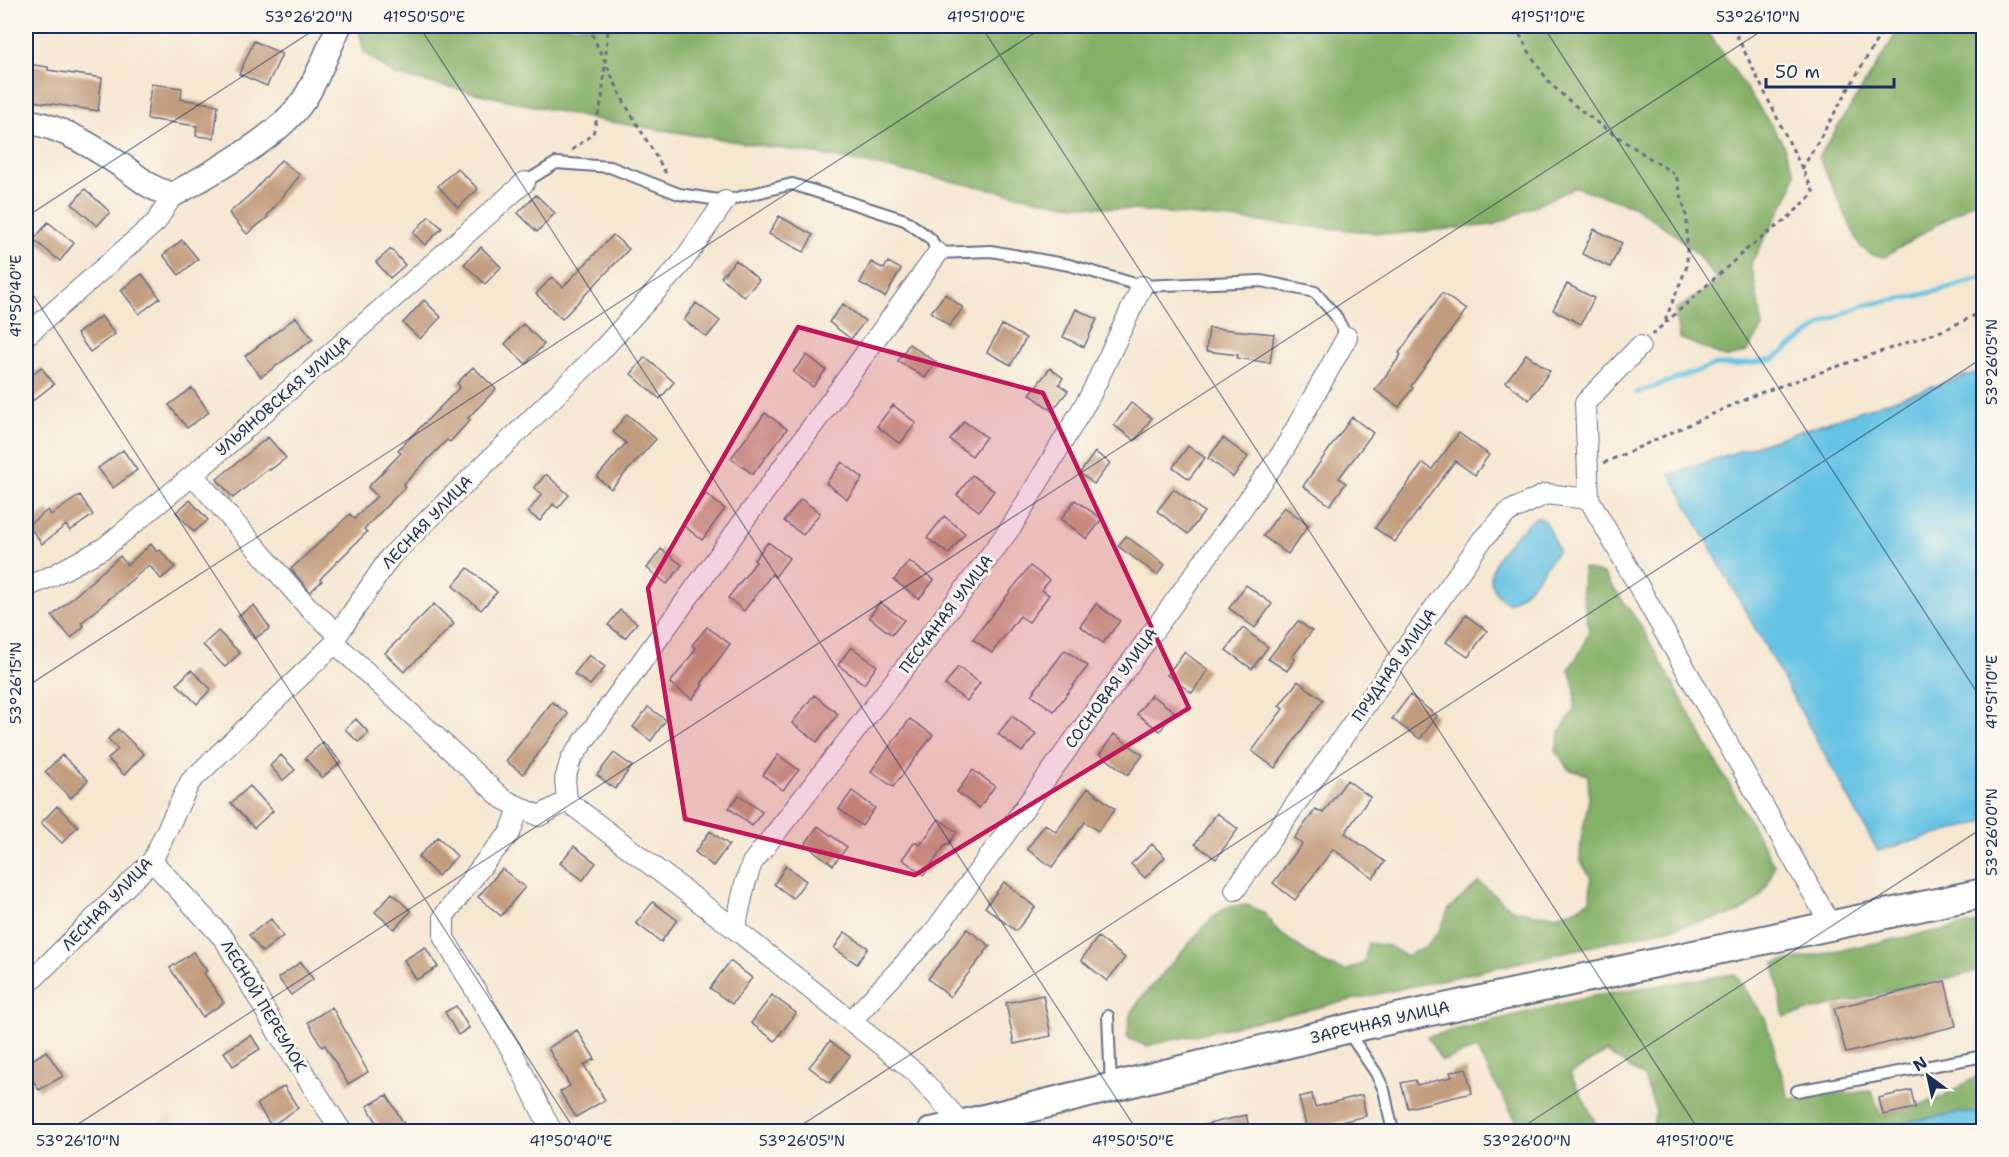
<svg xmlns="http://www.w3.org/2000/svg" width="2009" height="1157" font-family="'Shantell Sans',sans-serif">
	<style>
		.built { fill: #eed6bb }
		.forest { fill: #85b068; stroke: #507063; stroke-width: 1.5 }
		.water { fill: #66c3e4; stroke: #4079a1; stroke-width: 1.5 }
		.lines { fill: none; stroke-linecap: round; stroke-linejoin: round }
		.stream { stroke: #66c3e4; stroke-width: 5 }
		.building { fill: #c29c7e }
		.service-casing { stroke: #686f86; stroke-width: 14 }
		.minor-casing { stroke: #686f86; stroke-width: 22 }
		.tertiary-casing { stroke: #686f86; stroke-width: 27 }
		.secondary-casing { stroke: #686f86; stroke-width: 32 }
		.path { stroke: #686f86; stroke-width: 3; stroke-dasharray: 4.5 4.5; stroke-linecap: butt }
		.service { stroke: #fff; stroke-width: 10 }
		.minor { stroke: #fff; stroke-width: 20 }
		.tertiary { stroke: #fff; stroke-width: 24 }
		.secondary { stroke: #fff; stroke-width: 28 }
		.marked { fill: #c2185b; fill-opacity: 0.2; stroke: #c2185b; stroke-width: 4.5; stroke-linejoin: round }
		.ticks { fill: none; stroke: #1b2f5e; stroke-width: 1.5; stroke-opacity: 0.45 }
		.labels { text-anchor: middle; dominant-baseline: central; stroke-width: 6; stroke-linejoin: round; paint-order: stroke }
		.street-label { font-size: 16px; fill: #1b2f5e; stroke: #fbf7ec }
		.neatline { fill: none; stroke: #1b2f5e; stroke-width: 2 }
		.ticks-label { font-size: 15px; text-anchor: middle; fill: #1b2f5e }
	</style>
	<rect width="100%" height="100%" fill="#fbf7ec"/>
	<filter id="ink" filterUnits="userSpaceOnUse"><feTurbulence type="fractalNoise" baseFrequency=".0167" numOctaves="2"/><feDisplacementMap in="SourceGraphic" scale="12" xChannelSelector="R" yChannelSelector="G"/><feConvolveMatrix kernelMatrix="1 2 1 2 8 2 1 2 1" color-interpolation-filters="sRGB"/></filter>
	<filter id="wash" filterUnits="userSpaceOnUse"><feTurbulence type="fractalNoise" baseFrequency=".008" numOctaves="4" result="noise"/><feDisplacementMap in="SourceGraphic" scale="24" xChannelSelector="R" yChannelSelector="G"/><feGaussianBlur stdDeviation="1.35" result="paint"/><feColorMatrix in="noise" values="0 0 0 0 0 0 0 0 0 0 0 0 0 0 0 0 0 1.4 0 .05"/><feComposite in="paint" operator="in"/></filter>
	<g filter="url(#wash)">
		<rect width="100%" height="100%" fill="#f6e7d1"/>
		<path class="built" d="M170 1116 178 1131H147Z"/>
		<path class="forest" d="M361 26H1704L1781 140 1795 173 1791 191 1751 263 1763 328 1746 352 1728 358 1679 338 1675 310 1719 282 1696 253 1673 233 1633 206 1576 187 1494 225 1392 234 1057 203 834 157 592 119 395 75 364 52 359 30Z
			M1901 26H1983V196L1885 257 1872 255 1860 246 1819 157Z
			M1583 568 1603 574 1639 623 1774 865C1768 891 1761 899 1739 913L1146 1046 1127 1038 1130 1015 1142 997 1211 919 1227 907 1247 905 1265 913 1277 931 1324 964 1346 971 1364 963 1368 943 1389 946 1406 956 1426 946 1440 930 1449 909 1479 882 1512 909 1533 914 1554 915 1574 910 1590 900 1591 878 1580 860 1581 840 1589 798 1588 775 1568 769 1556 750 1561 730 1574 711 1575 690 1569 669 1581 651 1589 631 1582 589Z
			M1983 922V970L1784 1017 1774 963Z
			M1735 974 1765 1018 1789 1099 1871 1091 1882 1117 1940 1098 1983 1073V1113H1957L1855 1131H1651L1656 1112 1644 1077 1606 1052 1570 1074 1600 1131H1522L1476 1049 1442 1061 1427 1037 1601 994Z"/>
		<path class="water" d="M1983 370V822L1878 851 1670 474Z
			M1536 517 1545 521 1558 550C1543 569 1531 592 1508 603 1466 578 1512 537 1536 517Z
			M1957 1113H1983V1131H1855Z"/>
		<g class="lines">
			<path class="stream" d="M1637 393 1714 365H1736L1772 360 1827 321 1864 305 1913 297 1952 287 1984 276"/>
		</g>
		<g id="blocks">
			<path class="building" d="M254 41 282 54 267 86 239 74Z
				M26 64 48 67V70L102 78 98 111 26 100Z
				M151 84 182 88 181 99 218 105 214 138 196 136 197 126 147 119Z
				M281 160 300 175 267 216 268 217 247 234 229 213 254 191Z
				M457 168 478 189 458 208 438 186Z
				M85 189 110 212 97 226 72 204Z
				M536 195 555 213 537 232 518 213Z
				M429 216 442 228 425 245 413 233Z
				M779 216 813 235 804 252 769 234Z
				M48 222 74 243 60 261 34 240Z
				M1594 229 1622 243 1610 267 1582 254Z
				M613 235 629 249 562 319 536 294 552 277 563 287Z
				M182 240 198 259 179 275 163 255Z
				M481 247 501 267 485 284 464 264Z
				M391 249 405 265 390 278 376 262Z
				M736 260 759 280 744 297 721 277Z
				M871 262 884 269 888 262 901 269 885 297 860 283Z
				M142 274 160 298 139 314 121 290Z
				M1567 284 1594 298 1581 324 1553 310Z
				M1442 293 1466 310 1411 386 1413 388 1399 407 1375 390 1401 355 1399 353Z
				M945 294 963 308 949 326 931 312Z
				M424 300 441 317 420 339 403 323Z
				M696 303 720 321 707 337 684 320Z
				M843 304 865 321 851 339 829 322Z
				M1076 309 1097 319 1084 347 1063 337Z
				M101 316 115 334 90 352 77 334Z
				M296 317 313 339 261 377 245 356Z
				M523 324 544 344 526 364 505 344Z
				M1002 325 1026 338 1011 365 987 352Z
				M1209 328 1274 334 1270 363 1237 358 1238 355 1206 351Z
				M909 344 936 362 925 378 898 361Z
				M1526 354 1550 371 1529 400 1506 382Z
				M807 355 826 370 813 387 793 372Z
				M645 357 674 382 660 399 631 374Z
				M41 367 54 384 26 406V379Z
				M473 367 496 389 468 418 470 420 450 442 447 440 403 485 405 487 364 529 367 532 320 579 322 581 310 592 291 569 350 514 354 519 377 496 368 487 401 453 398 450 460 387 457 383Z
				M1050 368 1063 378 1059 384 1068 391 1052 411 1030 394Z
				M192 388 209 412 187 428 169 405Z
				M1131 403 1152 418 1135 441 1114 425Z
				M893 405 916 423 900 444 877 426Z
				M765 413 787 429 753 474 731 458Z
				M627 414 656 439 611 489 597 477 626 443 613 432Z
				M1352 417 1373 433 1339 478 1346 483 1330 505 1303 486Z
				M964 421 986 437 972 456 950 440Z
				M1459 433 1489 455 1475 475 1455 461 1395 542 1375 528 1423 463 1432 469Z
				M268 437 286 458 270 470 268 469 233 498 217 479Z
				M1223 438 1248 457 1233 477 1208 458Z
				M1188 446 1205 458 1189 479 1173 467Z
				M123 450 137 470 113 488 98 468Z
				M1095 452 1110 463 1094 484 1080 473Z
				M842 462 863 478 847 499 826 483Z
				M546 474 569 495 558 508 553 504 540 521 528 512 542 494 534 488Z
				M972 475 994 491 979 511 957 495Z
				M1174 489 1204 512 1188 534 1157 511Z
				M706 494 725 509 702 540 683 525Z
				M80 495 93 515 70 531 66 525 42 544 28 525 48 510 51 515Z
				M801 499 820 513 803 535 784 521Z
				M190 500 208 520 194 532 176 512Z
				M1075 500 1102 519 1087 539 1061 519Z
				M1284 507 1309 525 1288 554 1263 536Z
				M944 516 965 533 949 554 927 538Z
				M1126 536 1165 565 1157 575 1118 546Z
				M768 542 789 558 775 577 772 574 744 611 728 598 756 562 754 560Z
				M151 544 157 552 160 550 175 567 161 579 149 565 81 623 84 626 71 638 52 616 120 556 127 565Z
				M661 549 682 565 667 584 647 568Z
				M909 561 934 580 919 599 894 580Z
				M1030 566 1049 580 1042 590 1049 595 1029 622 1020 616 992 653 973 639Z
				M468 568 497 592 481 610 453 586Z
				M1246 585 1272 604 1255 628 1229 608Z
				M880 602 904 620 892 635 869 617Z
				M434 604 454 624 404 672 385 653Z
				M1096 604 1120 621 1103 643 1080 626Z
				M254 605 270 628 254 639 238 616Z
				M620 610 637 623 625 638 608 625Z
				M1466 615 1487 631 1468 657 1446 642Z
				M1298 621 1312 631 1292 657 1295 659 1287 671 1268 659Z
				M707 627 730 644 701 684 703 685 692 699 670 683 696 649 692 645Z
				M1243 628 1268 647 1252 669 1226 650Z
				M218 631 240 653 225 667 203 645Z
				M851 647 877 666 864 684 838 665Z
				M1065 650 1088 666 1054 711 1031 695Z
				M1184 652 1208 670 1192 693 1167 675Z
				M589 655 605 667 590 685 574 674Z
				M958 667 980 683 967 701 945 685Z
				M191 670 211 689 197 704 177 684Z
				M1298 681 1323 700 1275 768 1252 751 1283 709 1279 706Z
				M814 695 838 714 817 742 792 723Z
				M1151 695 1174 711 1160 731 1137 714Z
				M1410 695 1437 716 1420 739 1392 719Z
				M552 702 568 714 523 774 506 761Z
				M648 707 666 720 651 741 633 727Z
				M1012 716 1036 734 1022 752 998 734Z
				M356 719 369 733 358 742 345 729Z
				M910 719 933 735 893 787 871 771Z
				M118 729 144 754 124 775 108 759 118 749 108 739Z
				M1114 734 1143 755 1128 775 1100 754Z
				M323 742 341 762 322 778 305 758Z
				M614 753 632 766 615 789 597 775Z
				M62 755 88 780 71 798 45 772Z
				M281 755 295 770 283 780 270 766Z
				M778 755 799 770 783 790 763 775Z
				M973 770 995 786 979 808 957 792Z
				M1347 780 1370 797 1345 833 1385 862 1373 878 1333 849 1295 900 1273 883 1302 844 1294 838 1316 809 1323 813Z
				M250 786 273 811 254 828 231 803Z
				M1088 788 1115 809 1098 831 1085 822 1052 867 1027 849 1045 824 1056 832Z
				M852 791 875 808 862 826 839 809Z
				M739 795 762 812 752 826 729 808Z
				M57 806 78 826 62 843 41 823Z
				M1217 813 1238 829 1216 859 1195 844Z
				M939 819 957 832 948 845 946 844 924 875 902 859 915 842 920 845Z
				M818 826 847 847 833 865 805 844Z
				M710 831 729 845 713 866 695 852Z
				M438 837 457 856 438 876 418 857Z
				M1152 844 1165 857 1145 878 1131 864Z
				M574 846 596 863 583 880 560 863Z
				M786 866 806 881 793 898 774 884Z
				M502 869 525 887 501 916 478 897Z
				M1004 882 1035 907 1016 931 985 907Z
				M392 893 411 911 394 929 375 912Z
				M653 902 677 920 661 942 636 923Z
				M271 919 283 936 262 952 249 935Z
				M967 929 990 946 950 997 928 979Z
				M845 932 868 948 857 964 834 948Z
				M1098 937 1125 958 1107 981 1081 960Z
				M425 947 438 967 416 980 404 960Z
				M193 952 207 971 204 973 224 1003 202 1017 170 968Z
				M730 961 752 978 732 1004 710 988Z
				M301 962 313 979 291 995 278 978Z
				M1945 981 1956 1026 1846 1053 1834 1008Z
				M772 995 796 1013 775 1041 751 1023Z
				M1043 995 1051 1036 1014 1044 1006 1003Z
				M456 1006 469 1028 458 1035 445 1012Z
				M332 1007 368 1072 348 1084 325 1045 322 1047 308 1022Z
				M577 1030 595 1059 584 1065 605 1100 576 1117 560 1092 570 1086 548 1048Z
				M251 1035 260 1049 233 1066 224 1052Z
				M830 1041 850 1056 830 1083 809 1067Z
				M46 1051 63 1076 39 1090 26 1069V1064Z
				M1466 1068 1472 1093 1408 1108 1401 1083 1415 1080 1417 1085 1452 1077 1450 1072Z
				M284 1086 298 1108 271 1126 257 1104Z
				M1911 1090 1915 1108 1883 1115 1879 1098Z
				M1312 1094 1315 1107 1362 1095 1366 1116 1307 1130 1299 1097Z
				M387 1095 408 1131H382L367 1106Z
				M1246 1115 1250 1131H1201L1200 1126Z"/>
		</g>
	</g>
	<g filter="url(#ink)">
		<use href="#blocks" fill-opacity="0" stroke="#686f86" stroke-width="1.5"/>
		<g class="lines">
			<defs>
				<path id="service" d="M525 182 556 163 610 167 679 194 725 201 792 184 905 220 931 239 938 253 991 251 1069 265 1142 286 1261 281 1315 292 1335 315 1347 337
					M1108 1016 1111 1087
					M1348 1032 1376 1073 1384 1090 1393 1132
					M1797 1091 1984 1056"/>
				<path id="minor" d="M26 336 156 222 173 195
					M1640 346 1585 403 1589 499 1831 925
					M193 475 307 606 338 634
					M26 587 52 576 104 548 193 475 525 182
					M335 643 503 799 539 816 567 801 735 929 915 1072 961 1123
					M567 801 565 779 571 759 938 253
					M519 808 510 833 488 858 444 916V938L512 1051 552 1132
					M152 861 225 940 278 1033 342 1132
					M1235 890 1482 540 1508 512 1546 494 1589 499
					M735 929 745 884 752 863 928 638 1012 526 1090 396 1142 286
					M26 986 152 861 190 782 335 643 338 634 390 557 599 353 681 264 725 201
					M851 1021 934 932 1139 651 1282 453 1347 337"/>
				<path id="tertiary" d="M26 121C63 127 94 147 125 168 145 182 149 188 173 195 215 170 284 136 308 93 320 72 329 48 339 26"/>
				<path id="secondary" d="M932 1132 1346 1029 1984 893"/>
			</defs>
			<use href="#service" class="service-casing"/>
			<use href="#minor" class="minor-casing"/>
			<use href="#tertiary" class="tertiary-casing"/>
			<use href="#secondary" class="secondary-casing"/>
			<path class="path" d="M588 26 624 102 667 175
				M1516 26C1522 41 1543 77 1555 88 1591 122 1635 148 1676 175L1687 218V266L1664 323
				M572 150 593 134 602 100 608 26
				M1802 169 1885 26
				M1652 335 1747 249 1788 218 1814 193 1732 26
				M1604 463 1757 394 1944 330 1984 311"/>
			<use href="#service" class="service"/>
			<use href="#minor" class="minor"/>
			<use href="#tertiary" class="tertiary"/>
			<use href="#secondary" class="secondary"/>
		</g>
	</g>
	<path class="marked" d="M798 327 1043 393 1189 708 915 875 685 819 648 588Z"/>
	<path class="ticks" d="M419 26 1138 1132M981 26 1700 1132M1543 26 1984 703M26 217 320 26M26 284 576 1132M26 687 1045 26M66 1132 1769 26M791 1132 1984 357M1515 1132 1984 827"/>
	<g class="labels">
		<g class="street-label">
			<text transform="translate(283 396) rotate(-41)">УЛЬЯНОВСКАЯ УЛИЦА</text>
			<text transform="translate(427 522) rotate(-46)">ЛЕСНАЯ УЛИЦА</text>
			<text transform="translate(946 614) rotate(-53)">ПЕСЧАНАЯ УЛИЦА</text>
			<text transform="translate(1394 665) rotate(-55)">ПРУДНАЯ УЛИЦА</text>
			<text transform="translate(1111 688) rotate(-54)">СОСНОВАЯ УЛИЦА</text>
			<text transform="translate(107 904) rotate(-46)">ЛЕСНАЯ УЛИЦА</text>
			<text transform="translate(264 1006) rotate(59)">ЛЕСНОЙ ПЕРЕУЛОК</text>
			<text transform="translate(1380 1022) rotate(-13)">ЗАРЕЧНАЯ УЛИЦА</text>
		</g>
	</g>
	<rect width="2009" height="1157" fill="none" stroke="#fbf7ec" stroke-width="66"/>
	<g transform="translate(1928 1076) rotate(327)" stroke="#fbf7ec" stroke-width="4.5" paint-order="stroke">
	<path d="M0-4.5L10 22L0 15L-10 22Z" fill="#1b2f5e"/>
	<text y="-9" font-size="16" font-weight="bold" text-anchor="middle" fill="#1b2f5e">N</text>
	</g>
	<path d="M1766 78v9h128v-9" fill="none" stroke="#1b2f5e" stroke-width="3"/>
	<text x="1775" y="78" font-size="18" fill="#1b2f5e" stroke="#fbf7ec" stroke-width="4.5" paint-order="stroke">50 m</text>
	<rect x="33" y="33" width="1943" height="1091" class="neatline"/>
	<g class="ticks-label">
		<text x="309" y="22">53°26'20"N</text>
		<text x="424" y="22">41°50'50"E</text>
		<text x="986" y="22">41°51'00"E</text>
		<text x="1548" y="22">41°51'10"E</text>
		<text x="1758" y="22">53°26'10"N</text>
		<text transform="translate(16 296) rotate(-90)" y="5">41°50'40"E</text>
		<text transform="translate(1992 362) rotate(-90)" y="5">53°26'05"N</text>
		<text transform="translate(16 683) rotate(-90)" y="5">53°26'15"N</text>
		<text transform="translate(1992 692) rotate(-90)" y="5">41°51'10"E</text>
		<text transform="translate(1992 832) rotate(-90)" y="5">53°26'00"N</text>
		<text x="78" y="1146">53°26'10"N</text>
		<text x="571" y="1146">41°50'40"E</text>
		<text x="802" y="1146">53°26'05"N</text>
		<text x="1133" y="1146">41°50'50"E</text>
		<text x="1527" y="1146">53°26'00"N</text>
		<text x="1695" y="1146">41°51'00"E</text>
	</g>
</svg>
